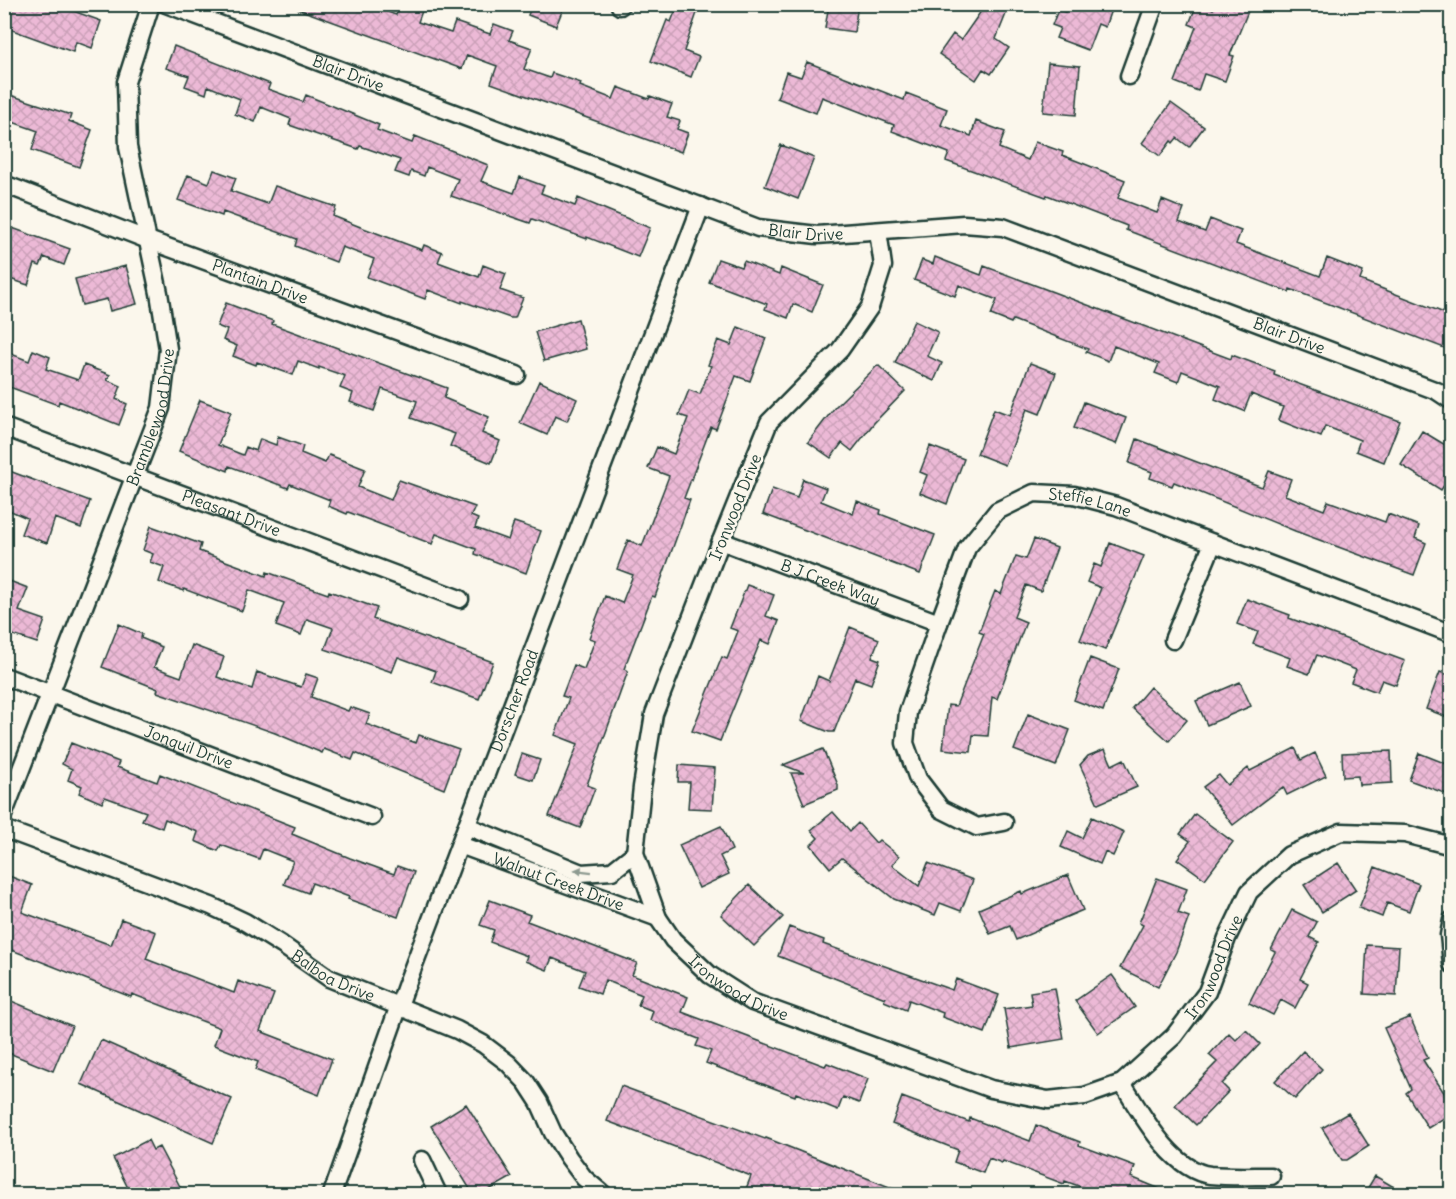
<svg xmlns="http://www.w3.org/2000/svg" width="1456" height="1199" font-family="Delius,sans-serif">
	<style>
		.building { fill: url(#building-cross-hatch); stroke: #1f3d34; stroke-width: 1.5 }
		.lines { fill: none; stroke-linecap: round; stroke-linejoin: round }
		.minor-casing { stroke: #1f3d34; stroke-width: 21 }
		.minor { stroke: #fbf7ec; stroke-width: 16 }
		.oneway { fill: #8d9a90 }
		.labels { text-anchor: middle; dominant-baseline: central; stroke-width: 5; stroke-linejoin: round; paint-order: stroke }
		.street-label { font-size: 16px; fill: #1f3d34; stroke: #fbf7ec }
	</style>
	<defs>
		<pattern id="building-cross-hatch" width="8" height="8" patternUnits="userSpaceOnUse" patternTransform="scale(1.5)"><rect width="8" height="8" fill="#ecb9d6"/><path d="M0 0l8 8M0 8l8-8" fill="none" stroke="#caa0b8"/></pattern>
	</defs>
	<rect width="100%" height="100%" fill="#fbf7ec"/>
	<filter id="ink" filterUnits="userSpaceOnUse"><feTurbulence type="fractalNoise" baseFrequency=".0167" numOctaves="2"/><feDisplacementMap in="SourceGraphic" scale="12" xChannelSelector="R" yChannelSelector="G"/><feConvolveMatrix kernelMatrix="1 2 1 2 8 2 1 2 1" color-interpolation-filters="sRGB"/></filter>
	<g filter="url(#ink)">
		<path class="building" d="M4 4H54L101 21 92 48 76 42 73 52 4 27Z
			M290 4H366L396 15 400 4H403L422 11 418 22 451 33 455 22 490 34 494 24 513 31 509 40 532 48 524 69 550 78 552 73 581 83 580 86 613 99 618 87 649 99 650 96 672 104 667 117 680 121 677 129 688 133 681 152 491 83 497 66 467 55 462 69 290 6Z
			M532 4H565L556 26 528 15Z
			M678 4H700L684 51 699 57 691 77 651 61 667 20 671 22Z
			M829 4H858L854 32 825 28Z
			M986 4H1010L996 39 1009 48 991 74 983 69 976 80 939 54 953 34 961 40Z
			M1068 4H1113L1105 27 1098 24 1088 50 1056 38 1060 28 1052 25 1058 10 1065 12Z
			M1197 4 1213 9 1215 4H1251L1230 55 1234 56 1225 81 1204 74 1198 91 1175 82 1196 27 1189 24Z
			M174 46 270 84 268 89 303 102 306 95 379 125 377 130 412 143 415 136 488 165 481 181 514 193 520 177 544 186 541 193 575 206 578 198 650 228 638 257 587 237V239L532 219 530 223 451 196 458 179 427 167 424 176 411 171 409 177 395 172 400 160 360 146 358 149 289 125 291 119 261 107 255 122 235 114 240 99 208 86 206 94 185 86 189 76 166 68Z
			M807 62 904 100 906 93 947 109 941 125 971 136 976 121 1005 132 999 148 1028 160 1035 142 1063 152 1062 155 1125 180 1118 198 1157 213 1162 200 1184 209 1179 222 1205 232 1210 219 1241 231 1236 244 1320 276 1327 258 1363 272 1360 280 1452 316V351L1290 289 1289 292 1126 230 1127 226 1047 195 1046 197 946 161 949 153 892 131 894 125 822 97 816 113 777 98 786 72 801 77Z
			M1048 63 1080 66 1076 115 1043 112Z
			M4 93 71 115 69 121 92 130 79 167 32 150 38 131 4 119Z
			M1171 103 1204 127 1189 147 1177 138 1173 143 1171 141 1160 156 1142 143Z
			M781 145 814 158 798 199 765 186Z
			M214 170 236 178 231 191 268 204 275 186 336 207 333 216 358 226 422 250 424 245 442 252 438 262 479 277 483 265 506 274 500 290 523 298 515 318H510L462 301V303L428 290 425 299 367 277 374 259 342 247 336 262 295 246 297 239 223 212 222 216 178 200 188 175 209 183Z
			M4 225 70 249 64 265 44 257 40 266 35 264 28 285 4 277Z
			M935 257 981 275 984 266 1231 359 1232 355 1275 371 1274 375 1400 421 1384 462 1356 451 1360 440 1325 426 1321 437 1278 420 1283 407 1251 394 1244 411 1215 399 1220 386 1182 371 1178 382 1155 373 1159 364 1114 346 1108 361 1086 352 1088 349 1013 320 1011 323 991 315 997 300 959 285 955 296 914 280 922 260 933 264Z
			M718 259 741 267 744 261 779 275 781 268 823 285 812 312 793 304 788 318 765 309 767 304 709 282Z
			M126 266 137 304 110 311 107 299 82 305 75 279Z
			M226 303 273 321 272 324 447 388 444 398 489 417 482 433 500 441 491 463 450 446 455 434 411 418 417 401 382 389 374 411 350 402 353 393 340 388 345 376 319 367V369L298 361 293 375 257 362 256 365 233 356 237 346 223 340 227 330 217 326Z
			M578 319 586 349 544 361 535 332Z
			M914 321 938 332 927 356 942 363 934 381 895 363Z
			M738 327 766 338 750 381 736 376 716 429 711 427 684 498 690 500 655 597 652 596 624 669 628 671 587 785 595 788 580 828 549 816 578 744 555 735 569 698 562 696 574 665 584 669 595 640 589 638 605 596 622 603 633 575 617 569 628 540 642 546 669 476 648 468 657 447 674 454 688 418 679 415 689 390 700 394 711 366 708 365 718 340 731 345Z
			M33 350 50 357 46 369 78 380 84 365 110 375 107 380 121 386 116 399 127 404 119 425 59 401 58 405 4 385V351L29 361Z
			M1030 363 1056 373 1040 414 1027 409 1005 465 977 454 994 409 1010 415Z
			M878 365 905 391 874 423 852 451 842 443 831 458 808 442 835 407Z
			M539 381 577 399 567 421 555 416 547 435 520 423Z
			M200 400 231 412 218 445 243 455 246 447 256 451 260 439 276 445 278 437 303 446 301 453 325 463 329 455 365 469 358 487 391 500 399 480 475 507 471 516 478 519 475 528 508 540 514 522 541 531 526 573 475 554 476 549 436 534 432 544 348 512 347 514 328 506 330 500 290 484 288 488 229 466 228 471 179 451Z
			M1084 402 1126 418 1116 444 1074 428Z
			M1422 431 1452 449V473L1441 490 1401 465Z
			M1137 439 1262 487 1269 471 1291 479 1285 495 1324 510 1328 501 1385 522 1388 514 1419 526 1415 538 1426 543 1414 575 1295 531 1174 482 1172 486 1150 478 1152 472 1129 463Z
			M930 446 964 459 947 504 920 493 927 475 920 472Z
			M4 469 90 501 81 528 55 518 47 543 21 534 27 518 4 508Z
			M803 479 826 488 821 501 853 514 857 501 881 510 880 514 935 535 920 574 763 514 772 489 797 498Z
			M151 526 201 544 199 551 266 576 267 572 328 594 329 591 377 608 373 619 493 662 479 699 432 682 436 671 398 657 392 672 325 649 333 628 307 619 301 635 276 626 284 603 249 590 242 611 184 589V591L159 582 164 567 150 562 153 554 143 550Z
			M1034 539 1057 548 1041 591 1026 585 1014 617 1026 622 997 699 992 697 988 736 973 735 971 752 943 749 948 705 956 706 984 634 979 632 995 591 1001 594 1016 556 1026 559Z
			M1110 543 1144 556 1105 650 1080 640 1101 588 1087 582 1094 564 1101 567Z
			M4 579 28 588 19 611 45 620 37 643 4 632Z
			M747 585 774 595 766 616 779 621 770 644 761 640 720 741 692 731 722 657 727 659 738 631 730 628Z
			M1247 599 1290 615 1289 618 1405 661 1396 685 1382 680 1377 692 1351 682 1356 670 1317 655 1309 674 1287 666 1290 658 1253 644 1258 632 1237 624Z
			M119 624 142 634 141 638 162 647 154 667 181 677 192 645 224 657 217 677 252 689 257 672 301 687 306 674 318 678 311 697 348 711 350 707 370 714 366 724 416 743 419 735 459 749 444 789 355 753 352 760 324 749 322 753 275 733 157 692 158 689 102 667Z
			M850 627 879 639 872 657 880 660 871 684 855 678 834 732H829L801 721 818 676 829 681Z
			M1090 658 1119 669 1103 711 1074 700Z
			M1440 672 1452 676V719L1426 709Z
			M1240 682 1251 706 1207 725 1196 701Z
			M1150 687 1187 720 1169 741 1132 708Z
			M1028 714 1070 730 1056 766 1014 750Z
			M71 743 119 762 117 767 157 782 160 774 295 827 292 834 350 858 394 874 397 866 414 872 398 917 348 899 349 897 312 883 308 893 284 884 293 861 263 849 259 859 221 845 218 851 195 841 198 832 165 819 162 828 142 820 146 812 105 797 102 803 79 793 82 786 68 780 72 769 62 764Z
			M1295 748 1301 760 1315 753 1326 776 1287 795 1283 787 1233 825 1203 787 1219 775 1227 785 1248 768 1250 771Z
			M823 749 838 785V790L804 804 791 773H804L783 765Z
			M1105 749 1112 765 1124 759 1137 787 1098 804 1080 765 1088 756Z
			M1391 751 1392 783 1359 785 1358 776 1343 777 1342 753Z
			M1419 753 1452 766V796L1409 780Z
			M522 754 540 760 533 780 515 774Z
			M679 765 715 768 712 809 688 808 690 782H678Z
			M833 812 850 831 858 823 876 843 879 840 899 856 892 865 919 886 928 863 973 880 961 911 940 903 935 915 894 899 842 858 830 868 811 845 818 838 811 830Z
			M1195 814 1233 842 1205 879 1177 859 1190 841 1180 834Z
			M1092 817 1124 832 1113 856 1105 852 1100 864 1061 847 1068 831 1082 838Z
			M721 826 732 850 720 856 729 874 699 888 679 845Z
			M1338 863 1356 890 1322 912 1304 885Z
			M1375 867 1419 884 1409 911 1387 903 1382 917 1359 908Z
			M4 874 32 885 22 912 111 945 121 919 156 932 146 959 234 993 238 981 274 994 260 1031 332 1059 319 1095 255 1070 258 1062 214 1045 220 1028 132 994 131 997 4 947Z
			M1068 875 1083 910 1038 929 1039 930 1016 940 1010 926 990 934 979 909 1021 891 1022 894Z
			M1157 878 1187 889 1178 913 1189 917 1176 952 1158 987 1120 968 1143 925 1139 923Z
			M749 885 783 917 754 946 721 915Z
			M490 900 530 915 527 921 637 963 632 975 688 997 682 1012 825 1066 827 1063 868 1079 859 1103 843 1097 838 1110 796 1093 795 1096 706 1063 711 1051 696 1046 699 1039 650 1020 653 1011 638 1005 642 995 605 980 600 994 579 986 585 971 552 958 547 970 525 961 527 956 490 942 494 930 480 925Z
			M1292 910 1317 922 1309 937 1319 942 1300 979 1308 983 1295 1008 1281 1000 1273 1015 1249 1003 1275 952 1271 950Z
			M789 927 824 940 823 944 952 990 956 979 999 995 985 1033 942 1017 943 1013 909 1000 906 1010 884 1001 885 998 778 956Z
			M1367 945 1399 947 1396 996 1364 994Z
			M1112 975 1135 1007 1098 1033 1075 1001Z
			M1055 988 1064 1039 1011 1048 1004 1009 1032 1005 1030 992Z
			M4 998 72 1026 53 1071 4 1051Z
			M1410 1017 1428 1058 1423 1060 1452 1105V1113L1428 1128 1406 1093 1411 1089 1384 1028Z
			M1246 1030 1260 1044 1222 1084 1229 1091 1196 1125 1175 1105 1217 1062 1209 1055 1229 1033 1236 1040Z
			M101 1040 232 1099 213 1143 81 1084Z
			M1303 1051 1322 1069 1295 1099 1275 1081Z
			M621 1086 765 1139 766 1138 907 1194H799L787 1190 785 1194H744L751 1176 607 1121Z
			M902 1097 969 1122 970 1118 1030 1141 1036 1125 1080 1142 1079 1145 1135 1166 1131 1177 1172 1194H1100L1065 1181 1064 1184 1003 1161 1002 1163 989 1158 983 1173 954 1162 958 1150 892 1124Z
			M466 1104 512 1177 482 1194H473L431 1126Z
			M1348 1113 1369 1146 1347 1160H1342L1322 1128Z
			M148 1140 153 1150 159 1147 184 1194H131L113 1158Z
			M1375 1176 1406 1194H1364Z"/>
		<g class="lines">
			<defs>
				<g id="minor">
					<path id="s1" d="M166 4 758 228 817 235 964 224 1003 227 1437 391 1452 401"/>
					<path d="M620 6V4"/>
					<path d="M1129 76 1155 4"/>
					<path id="s2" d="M4 184 148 240 517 375"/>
					<path id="s3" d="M878 231 883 266 870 307 840 350 769 422 721 541 654 714 642 787 635 853 658 918 673 940 710 975 752 1002 991 1089 1048 1100 1085 1096 1122 1083 1174 1036 1207 992 1227 938 1249 892 1289 855 1341 832 1405 834 1452 846"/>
					<path id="s4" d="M4 427 460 599"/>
					<path id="s5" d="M721 541 939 623"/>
					<path d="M1173 640 1213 543"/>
					<path id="s6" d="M4 676 372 817"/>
					<path id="s7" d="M4 813 161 408 168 349 159 293 128 147 126 82 151 4"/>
					<path id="s8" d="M1004 822 977 827 941 809 918 779 905 743 908 712 939 623 967 548 997 511 1034 493 1074 495 1116 506 1452 634"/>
					<path d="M467 826 581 873 612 871 635 853"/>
					<path id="s9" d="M4 829 211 906 245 922 282 945 329 978 457 1030 483 1044 508 1063 526 1082 539 1102 553 1133 569 1158 584 1178 603 1194"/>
					<path id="s10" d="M460 845 658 918"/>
					<path d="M1452 920 1449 935 1452 964"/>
					<path d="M1122 1083C1141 1113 1171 1170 1210 1175 1230 1177 1251 1176 1271 1176"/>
					<path d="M422 1160 438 1194"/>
					<path id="s11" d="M332 1194 406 986 701 206"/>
				</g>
			</defs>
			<use href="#minor" class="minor-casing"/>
			<use href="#minor" class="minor"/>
		</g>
		<defs><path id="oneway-solid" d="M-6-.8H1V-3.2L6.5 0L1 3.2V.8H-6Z" transform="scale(1.5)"/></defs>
		<use class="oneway" href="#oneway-solid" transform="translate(583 871) rotate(-173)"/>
	</g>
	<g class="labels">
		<g class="street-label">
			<text stroke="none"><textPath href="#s1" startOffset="195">Blair Drive</textPath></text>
			<text stroke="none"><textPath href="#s1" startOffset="681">Blair Drive</textPath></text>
			<text stroke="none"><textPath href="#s2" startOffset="274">Plantain Drive</textPath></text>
			<text stroke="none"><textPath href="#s1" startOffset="1185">Blair Drive</textPath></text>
			<text stroke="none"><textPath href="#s7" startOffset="423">Bramblewood Drive</textPath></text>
			<text stroke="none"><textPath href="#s8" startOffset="495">Steffie Lane</textPath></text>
			<text transform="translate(735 507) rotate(-68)">Ironwood Drive</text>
			<text stroke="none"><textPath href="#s4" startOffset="243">Pleasant Drive</textPath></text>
			<text stroke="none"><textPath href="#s5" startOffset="117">B J Creek Way</textPath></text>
			<text stroke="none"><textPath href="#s11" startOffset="526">Dorscher Road</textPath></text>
			<text stroke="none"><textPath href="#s6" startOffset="198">Jonquil Drive</textPath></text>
			<text stroke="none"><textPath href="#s10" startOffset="105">Walnut Creek Drive</textPath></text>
			<text stroke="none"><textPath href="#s3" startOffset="1422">Ironwood Drive</textPath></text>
			<text stroke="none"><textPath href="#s9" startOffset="362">Balboa Drive</textPath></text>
			<text stroke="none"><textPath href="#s3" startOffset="864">Ironwood Drive</textPath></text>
		</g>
	</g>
	<rect width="1456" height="1199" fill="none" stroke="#fbf7ec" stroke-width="24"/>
	<rect x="12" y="12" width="1432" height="1175" fill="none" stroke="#1f3d34" stroke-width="2" filter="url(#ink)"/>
</svg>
